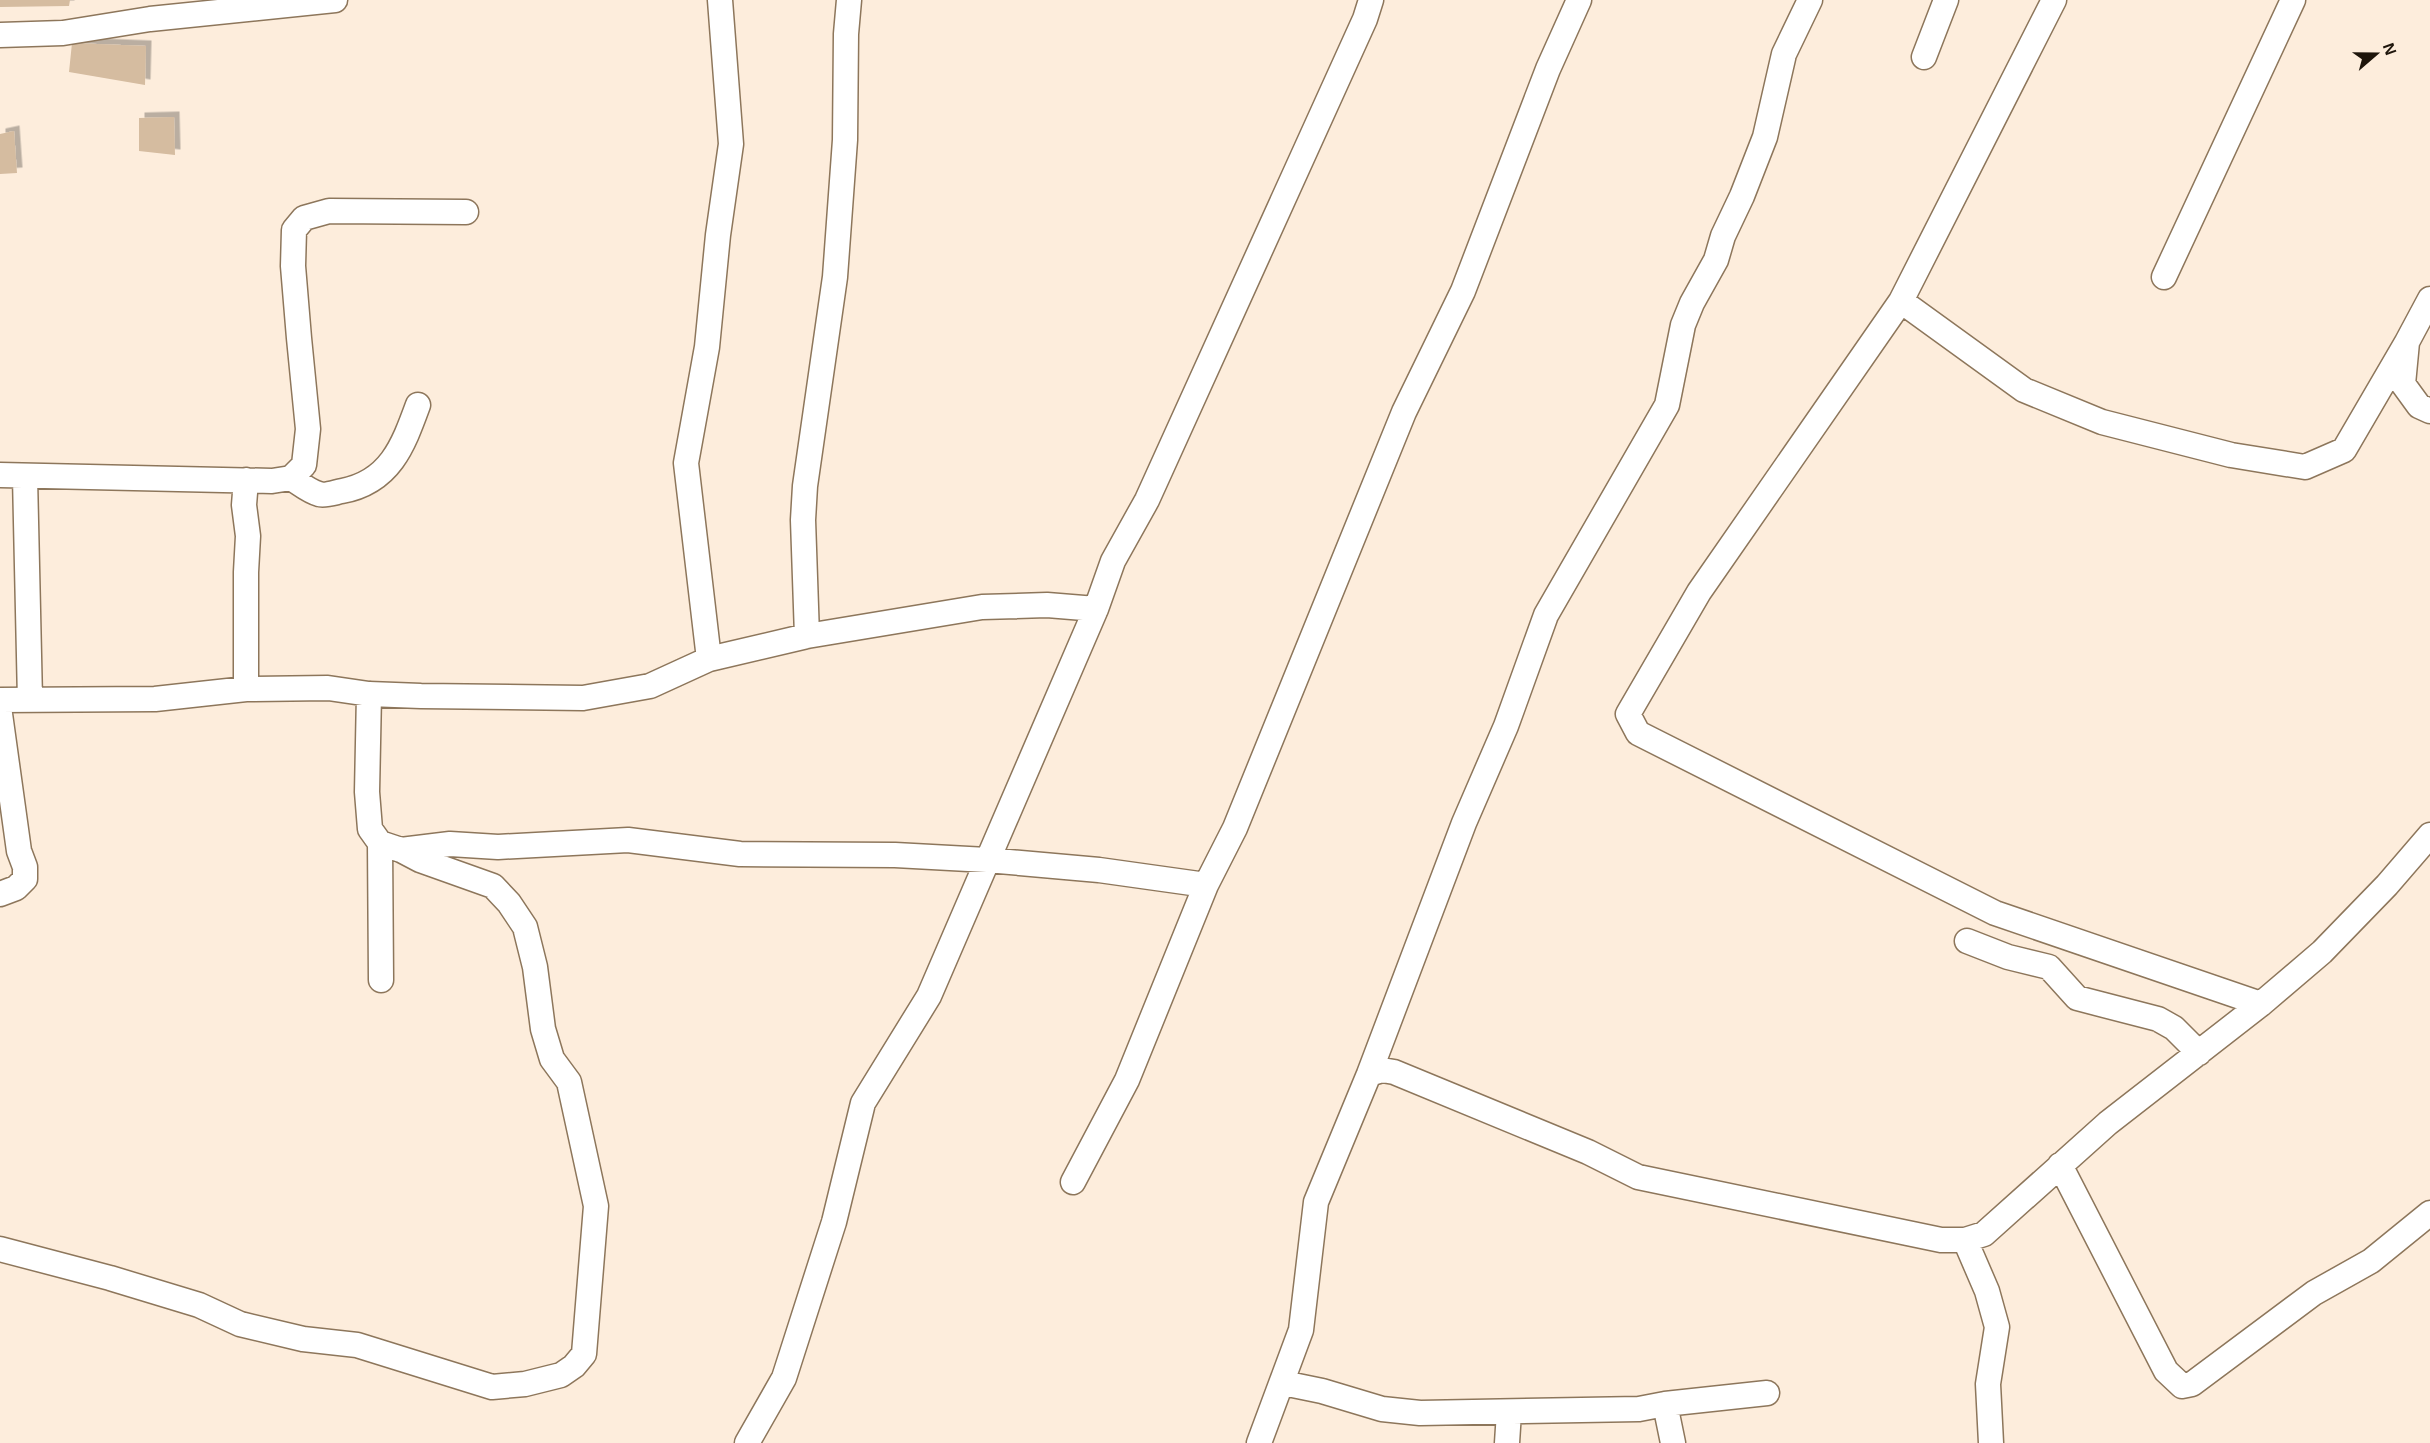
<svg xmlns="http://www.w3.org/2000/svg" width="2430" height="1443" font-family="Helvetica,sans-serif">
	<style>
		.building { fill: #d5bca0; filter: url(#shadow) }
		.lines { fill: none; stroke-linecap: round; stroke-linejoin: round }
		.minor-casing { stroke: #8d765b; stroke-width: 27 }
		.minor { stroke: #fff; stroke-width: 24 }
	</style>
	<defs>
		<filter id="shadow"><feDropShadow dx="5.5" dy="-5.5" stdDeviation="0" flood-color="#0004"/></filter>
	</defs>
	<rect width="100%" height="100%" fill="#fdeddc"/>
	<path class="building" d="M0 0H70L69 6 0 7Z
		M72 43 146 46 145 85 69 72Z
		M174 117 175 155 139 151V118Z
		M14 131 17 173 0 174V134Z"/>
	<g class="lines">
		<defs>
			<path id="minor" d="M2054 0 1901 301 1699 592 1628 714 1638 733 1995 913 2261 1004
				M0 35 63 33 150 19 335 0
				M1924 57 1946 0
				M2164 277 2293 0
				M2430 299 2407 342 2403 384 2419 406 2430 411
				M1901 301 2024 390 2102 422 2231 455 2305 467 2344 450 2407 342
				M0 475 272 481 291 478 304 465 308 429 299 338 293 266 294 230 304 218 329 211 466 212
				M25 477 30 700
				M291 478C299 483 310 492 319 494 325 496 336 492 342 491 390 482 403 446 418 405
				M807 636 803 520 805 486 835 277 845 140 846 34 849 0
				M709 659 686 463 707 347 718 235 731 144 720 0
				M246 689V572L248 536 244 505 246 480
				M369 694 367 792 370 829 380 843 401 850 450 844 498 847 628 840 740 854 895 855 987 860 1099 870 1206 885
				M0 700 155 699 246 689 328 688 369 694 421 696 583 698 650 686 709 659 807 636 982 607 1047 605 1096 609
				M0 714 19 851 25 867V879L16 888 0 894
				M380 843 381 980
				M1967 941 2008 957 2049 967 2077 998 2158 1019 2174 1028 2199 1053
				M1369 1074 1464 823 1506 726 1546 615 1667 405 1683 325 1692 303 1716 260 1723 236 1742 196 1765 137 1784 54 1810 0
				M2060 1165 2166 1371 2182 1386 2192 1384 2314 1293 2371 1261 2430 1213
				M1073 1182 1127 1080 1206 885 1235 828 1404 412 1463 291 1548 69 1579 0
				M1965 1240 1987 1291 1997 1327 1988 1384 1991 1443
				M0 1249 110 1278 199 1305 240 1324 303 1339 357 1345 492 1387 525 1384 561 1375 574 1366 584 1354 596 1206 569 1082 552 1059 543 1029 535 967 525 927 509 903 493 886 420 860 401 850
				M1283 1383 1322 1391 1382 1409 1420 1413 1639 1409 1665 1404 1767 1393
				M1665 1404 1673 1443
				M747 1443 784 1378 834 1222 863 1103 929 996 1096 609 1113 561 1147 500 1365 19 1371 0
				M1259 1443 1301 1330 1316 1202 1369 1074 1382 1070 1394 1072 1588 1152 1638 1177 1941 1240H1965L1984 1234 2108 1123 2261 1004 2322 952 2387 885 2430 835
				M1507 1443 1509 1412"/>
		</defs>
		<use href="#minor" class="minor-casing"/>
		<use href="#minor" class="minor"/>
	</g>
	<g transform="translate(2376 54) rotate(70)" stroke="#fdeddc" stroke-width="4.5" paint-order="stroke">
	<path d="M0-4.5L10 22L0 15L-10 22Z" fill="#1e150b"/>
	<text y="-9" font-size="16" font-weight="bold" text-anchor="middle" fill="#1e150b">N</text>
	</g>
</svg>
